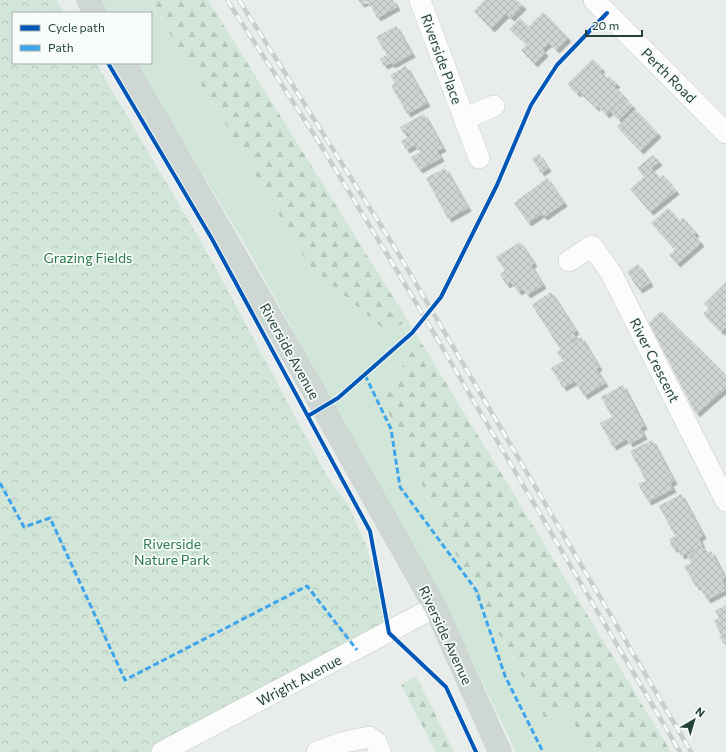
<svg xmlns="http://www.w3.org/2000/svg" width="726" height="752" font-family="Commissioner,sans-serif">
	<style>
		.grass { fill: #d1e6d8 }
		.forest { fill: url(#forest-firs) }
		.park { fill: url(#park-crowns) }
		.building { fill: url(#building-cross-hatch); filter: url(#shadow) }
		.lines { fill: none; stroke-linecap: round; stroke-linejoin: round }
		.minor-casing { stroke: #c5cac8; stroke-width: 22 }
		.major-casing { stroke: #c3ccc9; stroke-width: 23 }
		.minor { stroke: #fcfcfc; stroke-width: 21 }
		.major { stroke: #cfd7d5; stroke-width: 22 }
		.rail-casing { stroke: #c9cdcc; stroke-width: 4.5 }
		.rail { stroke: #f7fbf9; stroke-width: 3; stroke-dasharray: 9; stroke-linecap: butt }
		.quiet { stroke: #3ea4ec; stroke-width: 3; stroke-dasharray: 6 3; stroke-linecap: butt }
		.cycleway-casing { stroke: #f7fbf9; stroke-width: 6 }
		.cycleway { stroke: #0057b8; stroke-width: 4 }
		.labels { text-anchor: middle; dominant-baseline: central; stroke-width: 3.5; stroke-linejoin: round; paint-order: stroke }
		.street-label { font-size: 14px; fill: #24423a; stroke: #f7fbf9 }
		.park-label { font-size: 14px; fill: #2d7a4b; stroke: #f7fbf9 }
	</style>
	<defs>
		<pattern id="forest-firs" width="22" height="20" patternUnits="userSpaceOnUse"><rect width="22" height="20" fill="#d1e6d8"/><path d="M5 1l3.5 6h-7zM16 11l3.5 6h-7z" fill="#b3c6ba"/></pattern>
		<pattern id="park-crowns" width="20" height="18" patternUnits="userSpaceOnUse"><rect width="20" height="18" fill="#d1e6d8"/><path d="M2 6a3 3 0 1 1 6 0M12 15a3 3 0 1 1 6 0" fill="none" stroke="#b3c6ba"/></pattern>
		<pattern id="building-cross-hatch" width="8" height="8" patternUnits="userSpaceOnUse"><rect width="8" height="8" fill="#cfd4d2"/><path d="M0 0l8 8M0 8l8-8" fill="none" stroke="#b2b7b5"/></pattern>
		<filter id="shadow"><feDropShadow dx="3.5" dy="3.5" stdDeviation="0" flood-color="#0004"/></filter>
	</defs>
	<rect width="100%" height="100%" fill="#e8edeb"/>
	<path class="grass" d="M97 0H149L225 123 387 332 408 321 419 339 382 399 446 536 545 719 567 709 588 752H516L450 615 249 251 135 63H151V13H105Z"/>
	<path class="forest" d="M149 0H208L408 321 387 332 309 265 225 123Z
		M419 339 668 747 671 752H588L567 709 545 719 446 536 382 399Z
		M416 676 454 752H436L401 685Z"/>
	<path class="park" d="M0 0H56L65 13H13V63H96L211 259 327 476 348 505 366 544 389 633 162 752H0Z"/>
	<path class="building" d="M358 0H393L397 7 377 18 368 1 361 4Z
		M485 0H517L523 6 511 18 506 14 491 29 474 11Z
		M543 12 568 38 556 50 549 43 542 49 545 53 534 64 521 50 527 44 509 29 520 18 528 27Z
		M396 26 412 54 392 65 391 63 384 66 380 59 387 55 376 37Z
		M593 59 602 69 600 71 607 78 609 76 617 84 614 86 625 97 606 115 598 106 596 108 579 92 577 94 567 84Z
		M406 66 427 103 407 114 391 85 395 83 390 75Z
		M625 99 633 106 619 120 611 112Z
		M635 109 658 134 640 151 617 127Z
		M424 114 443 148 437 151 441 158 419 170 411 157 420 152 415 145 406 150 401 141 410 136 408 132 404 134 400 127Z
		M539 154 548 168 541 173 532 159Z
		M653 155 659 162 651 168 660 178 663 175 676 191 650 212 630 189 644 177 637 168Z
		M445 168 468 208 448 219 426 178Z
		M547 178 564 203 544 217 541 214 528 223 514 203Z
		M668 208 679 221 683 218 696 233 694 235 701 243 677 264 669 255 675 250 651 223Z
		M520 242 534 263 531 265 543 285 527 295 523 289 518 292 511 282 506 285 500 274 505 271 496 257Z
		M638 264 650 283 639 290 627 272Z
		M726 282V327L721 332 703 314 709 308 704 304Z
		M551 292 576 331 573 333 576 338 560 349 532 305Z
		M661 311 726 375V388L696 414 649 323Z
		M581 337 599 367 596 369 605 383 584 396 575 381 563 388 551 368 563 361 557 352Z
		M623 385 644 426 640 428 644 436 629 444 627 439 613 447 600 423 612 417 601 397Z
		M652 440 674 481 670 483 673 489 648 502 638 484 646 481 630 451Z
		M681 494 703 535 699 538 702 545 681 556 677 547 673 549 669 539 675 536 659 506Z
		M702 546 706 554 711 551 725 578 722 579 726 590 707 600 699 586 696 587 684 566 691 563 687 555Z
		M726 605V645L723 643 719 636 721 635 714 621 719 618 715 611Z"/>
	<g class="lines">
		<defs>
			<path id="minor" d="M420 0 479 158
				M594 0 726 133
				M464 119 494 106
				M569 261 592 246 611 273 726 501
				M162 752 435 607
				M317 752 345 742 369 737 376 742 380 752"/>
			<path id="major" d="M88 0 95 13
				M124 63 297 362 435 607 500 752"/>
		</defs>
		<use href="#minor" class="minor-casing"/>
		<use href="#major" class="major-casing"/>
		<use href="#minor" class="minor"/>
		<use href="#major" class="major"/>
		<defs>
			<path id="rail" d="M227 0 315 136 399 274 680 752
				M239 0 395 248 691 752"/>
		</defs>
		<use href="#rail" class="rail-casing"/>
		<use href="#rail" class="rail"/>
		<path class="quiet" d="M365 375 391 429 400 487 476 590 505 676 543 752
			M0 483 24 527 50 518 125 680 307 586 357 650"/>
		<defs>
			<path id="cycleway" d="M108 63 212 239 370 531 389 633 446 687 476 752
				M308 416 338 398 412 333 441 297 497 185 531 105 557 65 607 13"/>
		</defs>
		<use href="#cycleway" class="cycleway-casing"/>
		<use href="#cycleway" class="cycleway"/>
	</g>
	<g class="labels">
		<g class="street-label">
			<text transform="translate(442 59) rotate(70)">Riverside Place</text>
			<text transform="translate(669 75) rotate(45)">Perth Road</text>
			<text transform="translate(290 351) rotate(61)">Riverside Avenue</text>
			<text transform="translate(655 360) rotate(63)">River Crescent</text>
			<text transform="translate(446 635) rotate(65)">Riverside Avenue</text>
			<text transform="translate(299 680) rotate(-28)">Wright Avenue</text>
		</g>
		<g class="park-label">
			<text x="88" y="257">Grazing Fields</text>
			<text x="172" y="543">Riverside<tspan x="172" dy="16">Nature Park</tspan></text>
		</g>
	</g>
	<rect x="12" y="12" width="140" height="52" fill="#f7fbf9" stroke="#a3b1ad"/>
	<rect x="20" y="25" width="20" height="6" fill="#0057b8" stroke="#a3b1ad"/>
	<text x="48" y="32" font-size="12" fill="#24423a">Cycle path</text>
	<rect x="20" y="45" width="20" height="6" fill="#3ea4ec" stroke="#a3b1ad"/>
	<text x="48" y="52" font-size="12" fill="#24423a">Path</text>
	<g transform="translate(694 720) rotate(38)" stroke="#f7fbf9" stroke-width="3" paint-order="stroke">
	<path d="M0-3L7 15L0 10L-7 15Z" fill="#24423a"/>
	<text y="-6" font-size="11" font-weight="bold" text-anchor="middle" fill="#24423a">N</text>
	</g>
	<path d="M586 30v6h56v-6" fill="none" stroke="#24423a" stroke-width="2"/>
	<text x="592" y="30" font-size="12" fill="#24423a" stroke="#f7fbf9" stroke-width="3" paint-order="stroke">20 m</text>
</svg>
